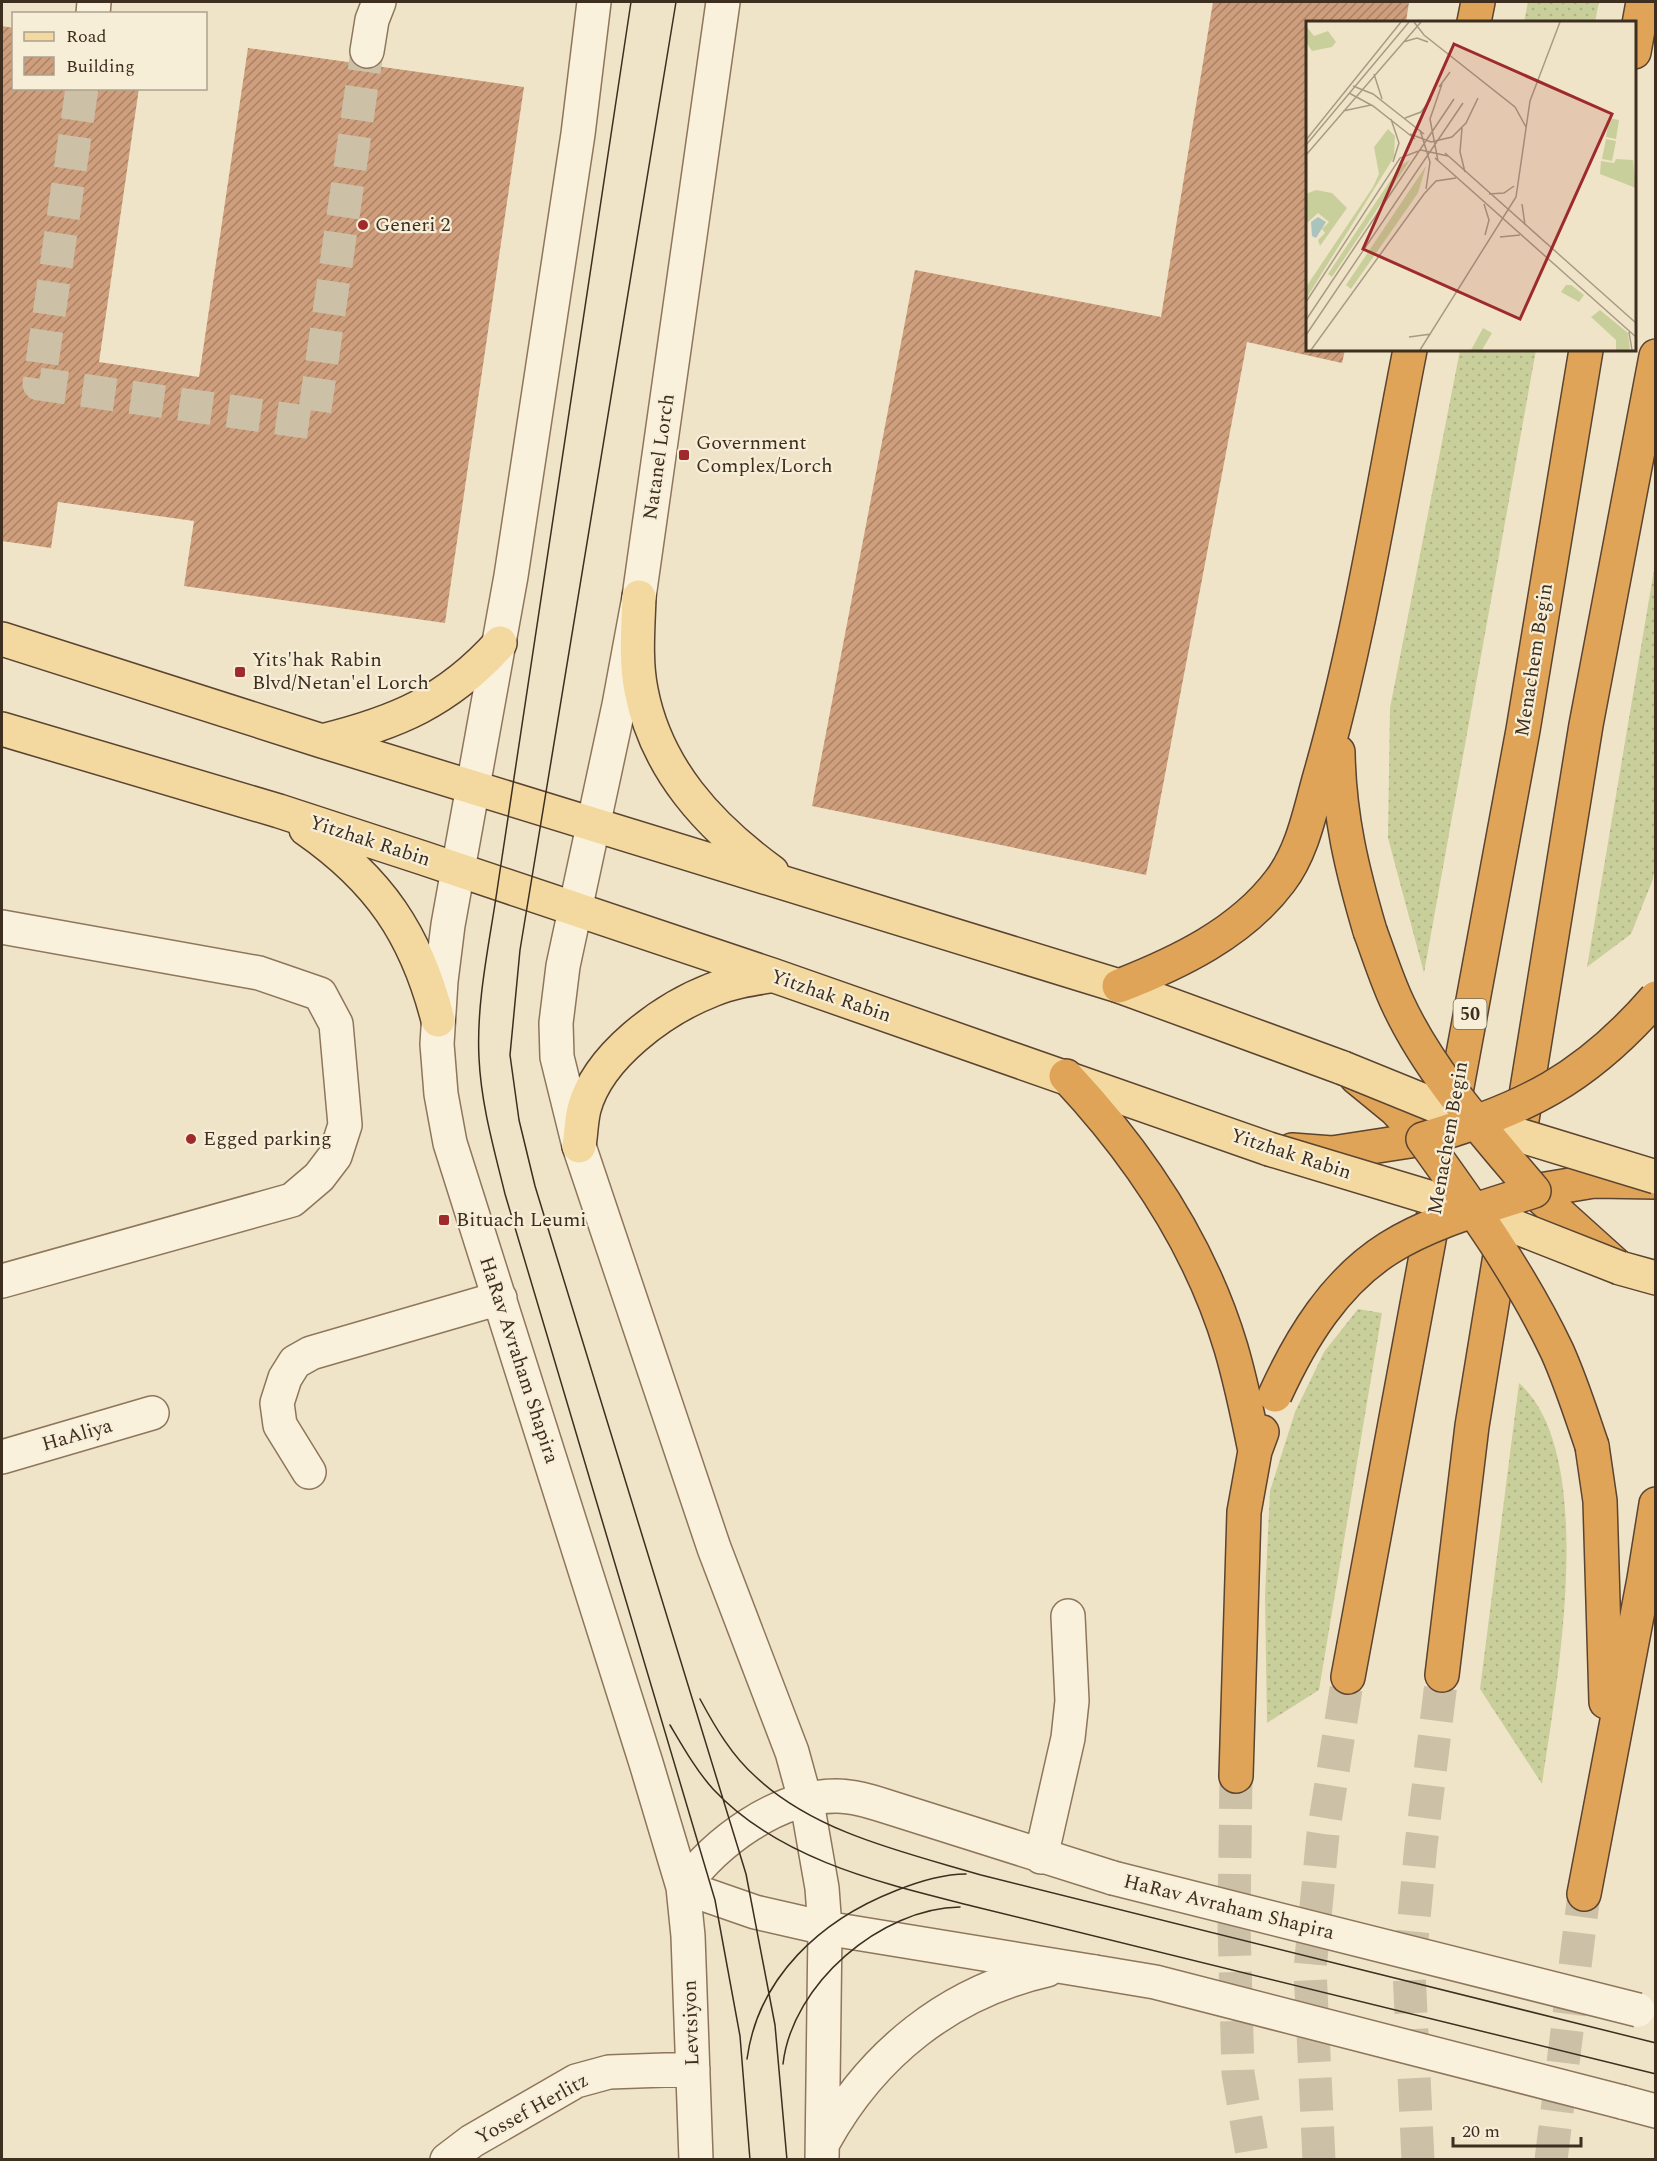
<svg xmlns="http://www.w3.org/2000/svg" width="1657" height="2161" font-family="Spectral,serif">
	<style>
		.grass { fill: url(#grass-dots) }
		.building { fill: url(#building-hatch) }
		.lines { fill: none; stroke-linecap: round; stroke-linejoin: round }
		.minor-tunnel { stroke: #ccc0a6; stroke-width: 33; stroke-dasharray: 33 16; stroke-linecap: butt }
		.highway-tunnel { stroke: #ccc0a6; stroke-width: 33; stroke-dasharray: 33 16; stroke-linecap: butt }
		.minor-casing { stroke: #8d765c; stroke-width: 36 }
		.major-casing { stroke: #5b4430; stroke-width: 36 }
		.highway-casing { stroke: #5b4430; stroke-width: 36 }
		.minor { stroke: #faf1dc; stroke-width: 33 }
		.major { stroke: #f3d9a0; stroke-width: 33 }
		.highway { stroke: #e0a458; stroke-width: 33 }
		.tram { stroke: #3d2e20; stroke-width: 1.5 }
		.minor-bridge-casing { stroke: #8d765c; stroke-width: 36; stroke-linecap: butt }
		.major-bridge-casing { stroke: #5b4430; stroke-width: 36; stroke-linecap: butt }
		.highway-bridge-casing { stroke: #5b4430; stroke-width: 36; stroke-linecap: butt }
		.minor-bridge { stroke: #faf1dc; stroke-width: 33 }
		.major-bridge { stroke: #f3d9a0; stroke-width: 33 }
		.highway-bridge { stroke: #e0a458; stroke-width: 33 }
		.poi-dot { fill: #9e2a2b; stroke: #f7eed8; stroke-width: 2 }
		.labels { text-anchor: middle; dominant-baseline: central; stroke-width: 4.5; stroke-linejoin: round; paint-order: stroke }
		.shield { fill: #f7eed8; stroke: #756857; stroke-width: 1.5 }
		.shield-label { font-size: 18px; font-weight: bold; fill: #3d2e20 }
		.poi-label { font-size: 20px; fill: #3d2e20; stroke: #f7eed8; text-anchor: start }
		.street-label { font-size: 20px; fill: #3d2e20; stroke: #f7eed8 }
		.inset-road { fill: none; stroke: #a89b85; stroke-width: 1.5 }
		.view { fill: #9e2a2b; fill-opacity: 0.15; stroke: #9e2a2b; stroke-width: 3 }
		.inset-edge { fill: none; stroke: #3d2e20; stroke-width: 3 }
	</style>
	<defs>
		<pattern id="grass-dots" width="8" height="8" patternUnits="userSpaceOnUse" patternTransform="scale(1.5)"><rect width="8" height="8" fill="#c9cf9b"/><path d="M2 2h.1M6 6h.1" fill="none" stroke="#aeb285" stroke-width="1.8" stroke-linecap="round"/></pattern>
		<pattern id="building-hatch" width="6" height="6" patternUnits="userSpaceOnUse" patternTransform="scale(1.5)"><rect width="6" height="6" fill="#cf9f7d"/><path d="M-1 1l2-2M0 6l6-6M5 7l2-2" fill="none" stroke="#a98266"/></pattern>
	</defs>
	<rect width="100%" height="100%" fill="#f0e4c8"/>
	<path class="grass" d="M1528 2H1599L1595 22H1524Z
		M1460 350H1536L1424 973 1388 838 1390 708Z
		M1655 564V864L1653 879 1631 934 1587 967Z
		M1358 1309 1382 1313 1319 1690 1267 1723 1265 1596 1270 1491 1295 1412 1324 1352Z
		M1519 1383C1600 1455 1556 1687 1542 1784L1480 1689Z"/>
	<path class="building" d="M1213 2H1409L1406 22H1308V350H1345L1342 363 1247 342 1146 875 812 806 915 270 1161 317Z
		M2 26 14 28V88H139L99 362 199 377 248 48 524 87 445 623 184 586 194 521 58 502 51 548 2 541Z"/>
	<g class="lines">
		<path class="minor-tunnel" d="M82 88 39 384 313 423 367 51"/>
		<path class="highway-tunnel" d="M1236 1776 1234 1925 1238 2073 1253 2160
			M1319 2160 1310 1969 1323 1834 1348 1677
			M1418 2160 1409 1971 1421 1845 1442 1675
			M1551 2160 1584 1894"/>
		<defs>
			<path id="minor" d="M594 2 578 134 511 576 448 925 441 981 437 1044 441 1094 450 1143 646 1763 683 1887 688 1936 696 2160
				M723 2 639 597 619 705 563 966 556 1023 557 1057 579 1146 714 1548 792 1752 809 1814 822 1888 825 1928 822 2160
				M93 14 94 2
				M367 51 372 20 379 2
				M2 927 259 973 320 994 336 1024 345 1125 335 1156 319 1177 292 1200 2 1281
				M2 1457 152 1413
				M309 1472 280 1425 277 1403 285 1378 295 1362 311 1353 500 1298
				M1041 1857 1068 1738 1072 1701 1068 1616
				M683 1887C716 1842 777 1796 836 1796 853 1796 869 1801 885 1806L1113 1878
				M683 1887 755 1912 825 1928 1095 1972
				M1622 2102 1656 2111
				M824 2141C872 2054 949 1992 1047 1970
				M447 2160 472 2141 576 2081 609 2072 693 2069"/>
			<path id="major" d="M639 597C638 628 635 660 641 690 656 769 709 826 772 872
				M2 639 322 741 1119 986 1343 1068
				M2 729 279 811 423 858 772 975 1269 1149
				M322 741C396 723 448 701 500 643
				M306 829C379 880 416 934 438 1020
				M579 1146C581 1134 581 1121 584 1109 598 1056 663 1009 712 990 731 982 750 979 770 976
				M1620 1268 1656 1278"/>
			<path id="highway" d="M1474 22 1478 2
				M1634 52 1643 2
				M1338 752C1339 816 1352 870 1370 931
				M1119 986C1178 963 1241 933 1280 881 1303 851 1310 811 1320 776 1360 637 1382 491 1410 350
				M1066 1076C1140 1155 1200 1244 1231 1348 1241 1382 1248 1416 1255 1451
				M1356 1077 1395 1109 1423 1139
				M1451 1119 1523 730 1586 350
				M1521 1126 1586 725 1656 356
				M1292 1150 1332 1153 1423 1139
				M1534 1191 1594 1181 1656 1182
				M1534 1191 1615 1264
				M1592 1446 1600 1501 1606 1702
				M1442 1675 1472 1426 1504 1231
				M1348 1677 1436 1202
				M1236 1776 1244 1512 1255 1451 1262 1432
				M1584 1894 1644 1579 1656 1504"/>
		</defs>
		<use href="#minor" class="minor-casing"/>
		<use href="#major" class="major-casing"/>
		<use href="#highway" class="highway-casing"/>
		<use href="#minor" class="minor"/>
		<use href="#major" class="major"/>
		<use href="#highway" class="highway"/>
		<path class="tram" d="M631 2 498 884C490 941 476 1001 479 1058 481 1104 494 1149 505 1194L715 1900 740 2036 750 2160
			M676 2 520 950 510 1055 519 1120 535 1186 746 1874 775 2025 787 2160
			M700 1699C715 1727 732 1756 756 1777 816 1833 904 1852 981 1875L1656 2043
			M670 1725C683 1747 696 1770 713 1789 779 1860 882 1883 972 1906L1656 2074
			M747 2059C758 1977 821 1920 895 1891 917 1882 941 1874 966 1874
			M783 2064C792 1984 881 1908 960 1907"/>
		<defs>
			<path id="minor-bridge" d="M1113 1878 1638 2010
				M1095 1972 1155 1982 1622 2102"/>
			<path id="major-bridge" d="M1343 1068 1476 1122 1656 1177
				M1269 1149 1475 1211 1620 1268"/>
			<path id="highway-bridge" d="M1275 1395C1301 1338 1335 1282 1389 1248 1432 1221 1486 1207 1534 1191 1485 1133 1430 1073 1398 1004 1387 981 1379 955 1370 931
				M1592 1446C1581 1414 1571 1382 1557 1351 1521 1275 1472 1207 1423 1139 1524 1110 1586 1079 1656 998"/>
		</defs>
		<use href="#minor-bridge" class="minor-bridge-casing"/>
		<use href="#major-bridge" class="major-bridge-casing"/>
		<use href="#highway-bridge" class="highway-bridge-casing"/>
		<use href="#minor-bridge" class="minor-bridge"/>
		<use href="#major-bridge" class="major-bridge"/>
		<use href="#highway-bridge" class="highway-bridge"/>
	</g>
	<g class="poi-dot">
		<circle cx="363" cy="225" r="6"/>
		<rect x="678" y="449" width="12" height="12" rx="3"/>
		<rect x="234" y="666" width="12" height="12" rx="3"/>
		<circle cx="191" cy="1139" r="6"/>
		<rect x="438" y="1214" width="12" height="12" rx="3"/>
	</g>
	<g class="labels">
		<rect class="shield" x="1453.5" y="999" width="33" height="30" rx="4.5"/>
		<g class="shield-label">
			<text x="1470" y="1014">50</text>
		</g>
		<g class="poi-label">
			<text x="375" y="225">Generi 2</text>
			<text x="696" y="443">Government<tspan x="696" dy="23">Complex/Lorch</tspan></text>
			<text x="252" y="660">Yits'hak Rabin<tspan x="252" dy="23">Blvd/Netan'el Lorch</tspan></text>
			<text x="203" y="1139">Egged parking</text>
			<text x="456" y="1220">Bituach Leumi</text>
		</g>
		<g class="street-label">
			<text transform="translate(659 457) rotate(-82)">Natanel Lorch</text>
			<text transform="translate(1534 660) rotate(-81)">Menachem Begin</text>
			<text transform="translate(370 841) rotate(18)">Yitzhak Rabin</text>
			<text transform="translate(831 996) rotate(19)">Yitzhak Rabin</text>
			<text transform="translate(1448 1138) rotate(-80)">Menachem Begin</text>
			<text transform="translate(1291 1154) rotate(18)">Yitzhak Rabin</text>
			<text transform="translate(519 1360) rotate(72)">HaRav Avraham Shapira</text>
			<text transform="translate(77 1435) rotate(-16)">HaAliya</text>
			<text transform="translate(1229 1907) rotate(14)">HaRav Avraham Shapira</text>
			<text transform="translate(691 2023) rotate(-92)">Levtsiyon</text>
			<text transform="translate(532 2109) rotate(-29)">Yossef Herlitz</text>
		</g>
	</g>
	<g transform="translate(1306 21)">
		<rect width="330" height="330" fill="#f0e4c8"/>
		<path d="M104 139 26 256 22 253 94 145ZM120 145 112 172 45 268 40 264Z" fill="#c9cf9b"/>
		<path d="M0 5 8 15 22 10 30 21 26 26 6 30 0 21ZM303 97 313 99 310 118 300 116ZM82 108 89 115 88 136 0 278V266L67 166 73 153 68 126ZM300 118 310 120 306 140 296 138ZM310 138 327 139 330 167 294 153 295 140 308 142ZM10 169 26 172 41 187 14 225 12 219 19 212 16 208 23 201 12 192 0 203V173ZM260 264H265L278 274 273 281 255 271ZM294 289 322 312 324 329H310V319L285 296ZM177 307 186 312 176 329H165Z" fill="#c9cf9b"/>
		<path d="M12 196 20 201 10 217 6 215 5 201Z" fill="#a9c4bc"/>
		<path class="inset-road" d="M108 1 118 14 209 86 220 106M97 21 111 17 122 21M68 53 76 78M47 65 67 73 118 113M133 66 144 51M43 72 67 85 109 118M37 90 65 84M99 97 115 91 125 78M85 98 93 122 87 141M156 107 154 131 159 151M114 109 124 141 120 168M104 113 125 121 146 116 160 102 172 77M0 119 95 1M0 124 103 1M139 132 330 302M0 134 115 1M129 137 330 316M132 140 124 98 136 63M183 173 198 172 208 165M178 183 183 199 179 214M216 183 219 204M194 216 214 214M0 281 94 137 115 129 142 135M0 299 148 78M323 311 326 329M0 314 157 82M103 316 125 313M5 329 118 173 130 160 150 157M114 329 210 176 224 80 254 1"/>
		<path class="view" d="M148 23 306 93 214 298 57 228Z"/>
		<rect width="330" height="330" class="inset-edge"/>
	</g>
	<rect width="1657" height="2161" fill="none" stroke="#3d2e20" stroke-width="6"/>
	<rect x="12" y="12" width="195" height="78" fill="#f7eed8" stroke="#ada18e" stroke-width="1.5"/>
	<rect x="24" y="32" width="30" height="9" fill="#f3d9a0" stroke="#ada18e" stroke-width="1.5"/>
	<text x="66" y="42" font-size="18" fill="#3d2e20">Road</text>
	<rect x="24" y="57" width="30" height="18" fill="url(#building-hatch)" stroke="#ada18e" stroke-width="1.5"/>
	<text x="66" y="72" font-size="18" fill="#3d2e20">Building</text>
	<path d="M1453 2137v9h128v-9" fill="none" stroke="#3d2e20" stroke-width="3"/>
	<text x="1462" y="2137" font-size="18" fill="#3d2e20" stroke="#f7eed8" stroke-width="4.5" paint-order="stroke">20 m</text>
</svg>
